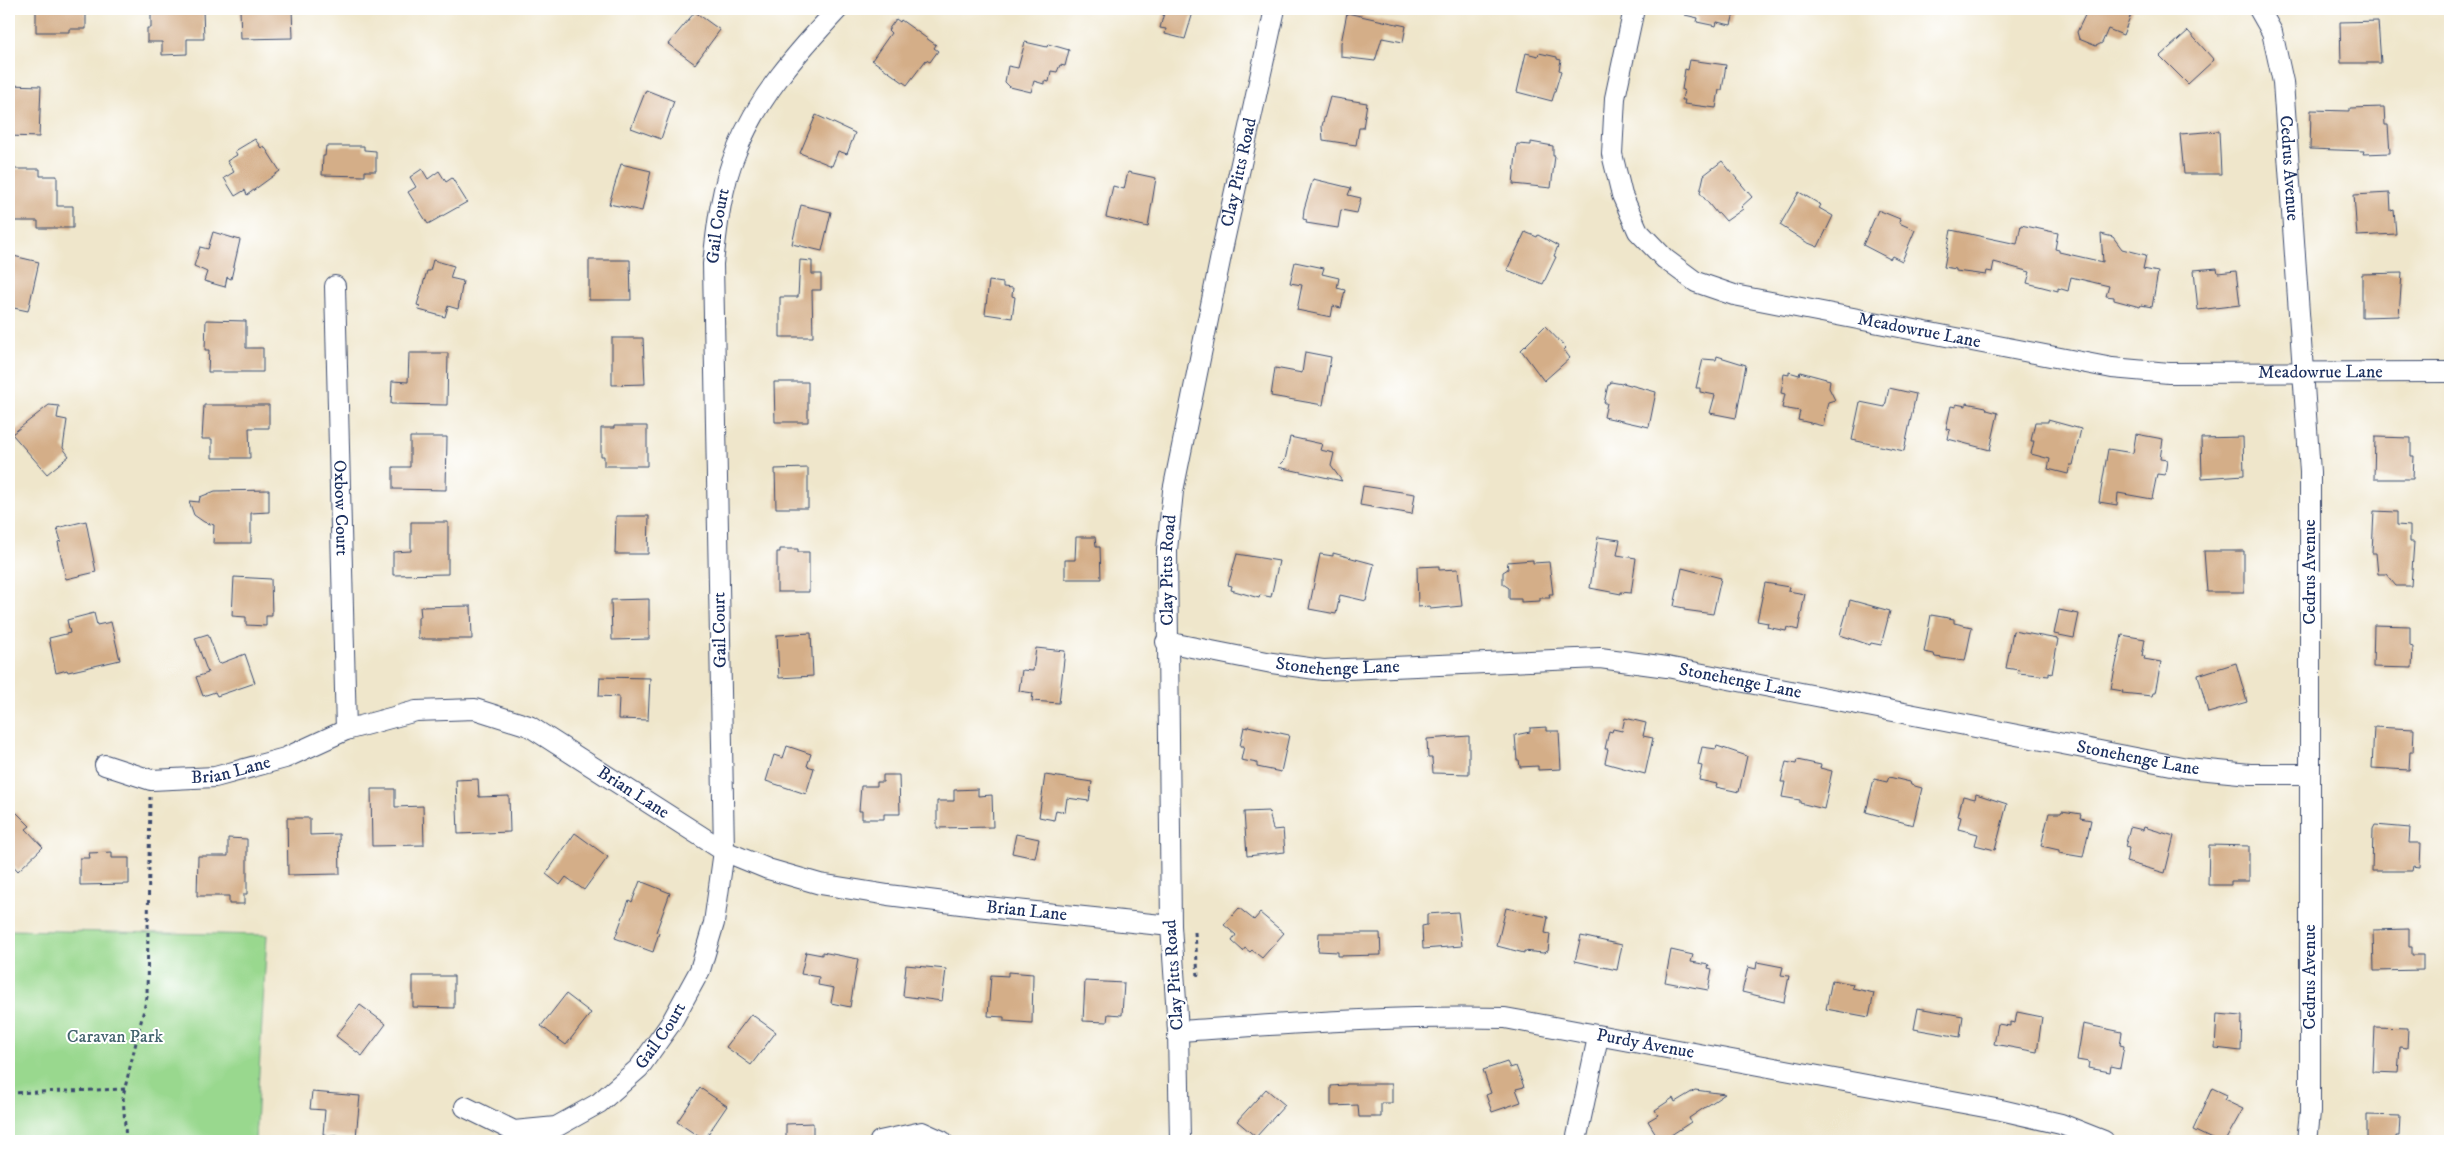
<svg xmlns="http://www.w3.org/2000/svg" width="2459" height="1150" font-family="'IM FELL DW Pica',serif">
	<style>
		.park { fill: #99d88e; stroke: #5a8476 }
		.building { fill: #d4ae88 }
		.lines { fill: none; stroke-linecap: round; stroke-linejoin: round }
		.minor-casing { stroke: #3b4a6e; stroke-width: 22 }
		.path { stroke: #3b4a6e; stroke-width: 3; stroke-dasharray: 4 4; stroke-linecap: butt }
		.minor { stroke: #fff; stroke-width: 20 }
		.labels { text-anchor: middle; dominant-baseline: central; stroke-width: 4; stroke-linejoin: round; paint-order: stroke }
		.street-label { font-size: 18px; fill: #1b2f5e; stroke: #fff }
		.park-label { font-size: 18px; fill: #41626c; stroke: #fff }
	</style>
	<rect width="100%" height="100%" fill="#fff"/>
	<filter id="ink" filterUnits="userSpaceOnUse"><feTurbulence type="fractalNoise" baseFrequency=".02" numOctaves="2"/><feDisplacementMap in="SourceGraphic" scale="10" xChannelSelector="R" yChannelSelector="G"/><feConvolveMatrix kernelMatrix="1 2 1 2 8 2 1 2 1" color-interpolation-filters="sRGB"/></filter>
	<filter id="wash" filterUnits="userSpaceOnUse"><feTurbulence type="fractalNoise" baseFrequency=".0096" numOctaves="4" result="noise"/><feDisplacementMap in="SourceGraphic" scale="20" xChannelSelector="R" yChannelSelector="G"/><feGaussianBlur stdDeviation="1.12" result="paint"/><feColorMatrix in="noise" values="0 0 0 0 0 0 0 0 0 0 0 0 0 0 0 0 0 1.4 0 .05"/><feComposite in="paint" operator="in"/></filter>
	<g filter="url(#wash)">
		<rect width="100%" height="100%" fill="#efe6cb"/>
		<path class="park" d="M9 930 267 935 255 1141H9Z"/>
		<g id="blocks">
			<path class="building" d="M36 9H86V29H69V32H36Z
				M151 9H203L204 39H187V54L162 55V42H147V28H151Z
				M240 9H292L293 38 241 39Z
				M1165 9H1194L1185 39 1165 34 1166 29 1160 28Z
				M1686 9H1735L1731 25 1717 22 1716 26 1697 22 1698 18 1685 15Z
				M2088 9H2133L2123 35 2108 29 2102 43 2096 46 2079 39 2077 32Z
				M695 12 720 30 695 64 668 44Z
				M1347 13 1406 26 1403 42 1382 38 1375 61 1341 57V43Z
				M896 19 900 22 901 20 936 45 934 48 938 51 930 62 926 60 907 85 872 60 891 33 888 30Z
				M2378 21 2381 63H2341L2340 22Z
				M2188 31 2214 60 2188 84 2160 56Z
				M1025 42 1047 47 1048 44 1069 50 1065 66 1060 65 1057 72 1051 71 1049 82 1044 81V84L1034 81 1031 92 1010 87 1005 82 1008 66 1018 68Z
				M1526 53 1538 56 1539 53 1557 57V59L1561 60 1559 70 1561 71 1552 101 1517 92Z
				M1690 60 1726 65 1722 90H1719L1716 108 1684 104 1685 100H1682L1684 90H1682L1685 69 1688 70Z
				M9 85 41 86 39 137 9 136Z
				M646 90 674 101 661 139 631 128Z
				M1330 97 1367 103 1363 128H1359L1356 145 1323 140 1322 126Z
				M2384 107 2385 125H2388L2390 153 2363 154 2364 151 2310 149 2311 110 2350 111V108Z
				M816 115 855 133 847 154 838 151 832 166 800 153Z
				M2219 131 2221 174H2184L2180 134Z
				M255 139 261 148 264 146 280 171 247 195 245 190 235 196 224 178 234 172 227 161 237 155 235 151Z
				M1531 142 1553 146V156H1555L1551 188 1513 184 1517 144 1531 145Z
				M326 146H364V150L376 151V171H365V176L322 175 323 156H325Z
				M1722 161 1752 197 1741 207 1743 209 1726 221 1719 213 1717 214 1700 193 1704 175Z
				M621 164 651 171 642 211 609 204Z
				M9 169H40V176H57V206H73V228H38V221H9Z
				M422 169 428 179 439 171 446 182 452 178 467 202 428 224 408 192 416 187 410 177Z
				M1128 172 1156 178 1148 227 1106 217 1113 186 1124 189Z
				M1313 179 1351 188 1348 195 1361 198 1357 213 1341 210 1338 228 1306 223 1307 220 1303 219 1304 209Z
				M1799 192 1821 205 1819 208 1833 216 1818 247 1806 242 1780 225Z
				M2390 193 2391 211 2394 210 2396 234 2357 236 2354 195Z
				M801 205 831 212 822 251 792 244Z
				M1878 210 1900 219 1899 223 1915 230 1902 261 1892 256 1890 259 1863 245Z
				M2021 225 2058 233 2055 249 2059 250V252L2103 262 2101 234 2113 237 2122 249 2146 255 2143 269 2158 272 2152 307 2141 305 2140 307 2114 300V297L2106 296 2109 286 2071 277 2068 291 2058 288V291L2027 283 2030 272 1994 262 1992 272 1987 271 1986 275 1956 271V269L1944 267 1951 230 2017 244Z
				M213 232 240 240 231 279 227 277 225 287 204 281 207 272 194 266 200 247 208 249Z
				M1525 232 1537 237 1538 235 1558 246 1554 256 1556 257 1543 284 1507 270Z
				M9 255 39 262 28 311 9 307Z
				M433 260 454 266 450 278 463 281 458 309 448 306 445 317 419 310 420 306 417 305 427 271H430Z
				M589 260H630L631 300H589Z
				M800 260 812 261V274H821V290H812L813 337H780V297H798Z
				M1295 262 1324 268 1322 274 1339 278 1337 288 1345 290 1341 308 1333 306 1331 317 1297 310 1302 285 1290 283Z
				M2217 268 2218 273 2236 271 2240 305 2198 310 2194 270Z
				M2402 273 2399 316 2362 317V274Z
				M989 281 1003 283V287L1013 288 1012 296 1015 297 1012 318 985 314Z
				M206 320 246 321V348H263V372H208L209 350H205Z
				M1545 326 1566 348 1564 350 1570 358 1544 381 1521 350Z
				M612 338H643L645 384 612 385Z
				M1305 352 1331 357 1323 405 1271 396 1275 368 1302 373Z
				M409 353H448L447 405 391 404 392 381 408 382Z
				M1717 356 1746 365 1736 418 1710 413 1715 395 1700 392V388H1696L1703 359 1716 360Z
				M1789 372 1799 375 1800 372 1830 380 1829 388 1835 400 1828 402 1823 426 1798 420 1800 411 1782 408 1785 394 1781 393 1784 374 1789 375Z
				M774 382H808V422H775Z
				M1611 382 1622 384 1623 383 1656 392 1649 427 1604 417 1607 403H1604L1608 385H1610Z
				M1889 388 1916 394 1904 451 1852 440 1860 402 1885 407Z
				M1966 403 1986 407 1987 410 1998 413 1990 450 1948 439 1950 430 1946 429 1951 406 1956 407V404L1966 406Z
				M49 405 59 406 57 418 67 420 63 448 69 456 47 474 12 434Z
				M204 405H269V428H249L250 458H212V439H202Z
				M2048 420 2081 429 2073 465H2070L2068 474 2048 469 2050 459 2031 454 2034 441H2031L2035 422H2048Z
				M614 426H647V466H604V456H601V428H614Z
				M2136 434 2163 439 2160 459 2167 460 2165 475 2157 474 2152 499 2118 493 2117 505 2099 502 2108 449 2133 453Z
				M410 437H447L446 490 393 489V467H410Z
				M1290 437 1322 444 1320 450 1334 453 1331 466 1342 481 1278 467 1285 460Z
				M2243 437 2244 475 2202 478 2201 438Z
				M2375 437 2411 438V456H2414L2413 479H2374Z
				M808 468V508H776L775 469Z
				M1363 486 1415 494 1412 514 1360 505Z
				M269 490V512L251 513V543H213L214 525 204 522 194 515 189 501 199 502 200 497 215 491Z
				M2374 511 2397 512V525L2410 526V542H2414L2411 586H2396L2386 574H2378L2376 553H2372Z
				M616 516H649L648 554H615Z
				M86 521 96 572 66 579 58 542 61 541 57 528Z
				M411 522H448V574L393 575V552L411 551Z
				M1076 537H1095L1096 547H1100L1101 579H1065V560H1075Z
				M1598 537 1620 540 1617 555 1636 558 1631 593 1621 592V594L1590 588Z
				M780 549H798V552H809V592H777V552H780Z
				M2204 551H2244V592H2207Z
				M1333 553 1374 564 1366 601 1340 595 1336 614 1309 609 1320 554 1333 556Z
				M1237 554 1279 561 1271 597 1260 595 1259 598 1231 590 1232 586 1228 585Z
				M1533 560V563L1549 562 1553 594H1549L1550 598H1540V601L1521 602V599H1509V588L1503 584V572L1508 569 1507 562Z
				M1439 566V570L1458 569 1462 606 1430 609V606L1418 607 1417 567Z
				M1682 568 1721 578 1713 614 1684 610V608L1674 606Z
				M234 577 271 579 272 616H266V626L246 625V617L232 616Z
				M1765 583 1789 587 1788 591 1805 594 1798 630 1787 627 1786 631 1767 627 1768 623 1757 621Z
				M649 599V639L612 640 611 600Z
				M1850 600 1890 611 1881 645 1871 643 1870 645 1840 635Z
				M471 606 472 639H418V617H421L420 607Z
				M2059 610 2079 614 2074 638 2054 634Z
				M94 613 97 625 111 622 120 660 68 672 67 670 56 673 49 638 70 633 67 620Z
				M1931 615 1954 619V623L1972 627 1965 661 1935 657 1934 654 1924 652Z
				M2374 625 2410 626V646L2413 647 2412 668 2373 667Z
				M2013 631 2058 639 2052 674 2049 673V676L2018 673 2019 670 2006 668Z
				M811 633 813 676 779 678 777 635Z
				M208 634 219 664 245 654 255 683 217 696 215 692 203 696 196 677 208 673 195 638Z
				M2122 635 2145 639 2142 656H2145L2144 659 2161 662 2155 693H2153L2152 696 2122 693 2123 691 2111 689Z
				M1036 648 1065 651 1059 703 1032 701 1033 693 1019 691 1022 670 1033 671Z
				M2236 663 2247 702 2208 713 2198 675Z
				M600 677 650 678 648 720 618 719 619 697 599 696Z
				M1625 718 1646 723 1643 736 1653 738 1645 774 1605 763 1608 749H1605L1609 731 1612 732 1613 729 1622 731Z
				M1248 726 1289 735 1281 772 1257 767V763L1241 760 1244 746H1240L1244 727 1248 728Z
				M1547 727V731H1559L1561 769 1538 770V766L1520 767 1519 760H1517L1515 735 1530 732V728Z
				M2374 727 2414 729 2413 752H2410L2409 770 2372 768Z
				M1469 736V774L1433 773 1432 758H1428L1427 739Z
				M787 746 811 754 807 766 814 768 806 794 766 781 774 755 783 758Z
				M1717 746 1747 756 1739 792 1716 787 1717 784 1699 780 1702 766 1698 765 1702 747 1716 749Z
				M1797 760 1821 765 1820 768 1832 771 1824 809 1800 803V800L1782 797 1785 782H1781L1786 762 1796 764Z
				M883 775H899L900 814H884V819H862V811H859L861 786H877V782H883Z
				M1045 775 1092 782 1089 801 1067 798 1065 812 1056 810 1054 820 1039 817Z
				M1889 777 1910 782 1911 785 1922 788 1913 825 1866 812 1874 779 1887 782Z
				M478 779 479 797 509 796 510 832 458 834 456 780Z
				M371 789H395V807L423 806 424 845 372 846Z
				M978 789V796L992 795 993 827 937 828V801H954V790Z
				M1976 794 2007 804 1995 850 1975 845 1978 834 1958 829 1961 817 1958 816 1963 796 1975 799Z
				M1269 811 1273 830 1283 829 1285 852 1247 856 1244 812Z
				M2062 811 2081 814 2080 818 2091 820 2083 857 2059 853V850L2041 846 2049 813H2061Z
				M16 812 30 826 26 829 43 847 18 871 9 861V819Z
				M287 818H310V835L339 834 340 874 288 875Z
				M2375 825 2410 828 2409 843H2421L2420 867 2413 866 2412 871H2372L2373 829Z
				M2130 827 2143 830 2144 827 2174 836 2165 873 2126 862 2129 848 2125 847Z
				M575 833 608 857 584 890 566 877 560 885 546 874Z
				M1016 834 1039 839 1035 858 1012 853Z
				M228 838 247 839V894H244V904H229V896H197L198 856H228Z
				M2209 845 2249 846V881H2231V885H2208Z
				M112 852V858H129V884L80 885V858H90L89 853Z
				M640 881 670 893 656 932 659 933 653 952 615 938 629 900 632 902Z
				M1239 908 1254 920 1260 913 1284 933 1262 958 1252 950 1250 952 1245 948 1243 951 1232 941 1236 935 1224 925Z
				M1506 908 1548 917 1545 933 1550 934 1548 951 1543 953 1524 951V953L1497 946Z
				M1458 912 1462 946 1423 949 1422 926 1427 925V914Z
				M2409 929V947H2412V955H2423V970L2374 971 2373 930Z
				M1319 933H1380L1381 955 1338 956V952L1318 951Z
				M1581 936 1622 945 1617 970 1575 961Z
				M1671 950 1693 955 1691 962 1709 965 1708 968 1712 969 1708 990 1665 982Z
				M806 952 822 955V952L858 959 850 1007 831 1003 834 988 818 985 819 977 801 974Z
				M1757 962 1783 967 1781 975 1789 976 1784 1002 1742 992 1748 967 1756 969Z
				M906 965 946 969 942 1001 903 996Z
				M1008 972 1033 974 1032 1023 1004 1021V1017L988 1016 991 975 1008 976Z
				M413 976H454V1008L413 1007Z
				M1832 980 1853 984 1852 988 1874 993 1869 1017 1826 1009Z
				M1085 981 1124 983 1122 1015 1108 1014 1107 1022 1083 1021Z
				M566 994 591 1013 566 1045 541 1026Z
				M360 1005 386 1024 362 1056 336 1036Z
				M1918 1008 1963 1016 1960 1037 1914 1029Z
				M2017 1012 2042 1017 2037 1052 1994 1044 1998 1024 2010 1026V1022L2015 1023Z
				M751 1014 776 1032 751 1065 726 1047Z
				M2217 1014 2242 1016 2241 1051 2215 1048Z
				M2083 1024 2122 1032 2120 1045 2124 1046 2120 1068 2111 1066 2110 1072 2088 1068 2089 1062 2077 1060Z
				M2375 1027 2408 1028 2407 1048 2400 1047 2398 1073 2373 1072Z
				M1507 1062 1510 1068 1516 1066 1524 1087 1516 1089 1521 1102 1492 1112 1486 1095 1491 1093 1483 1070Z
				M1346 1084H1392V1103H1381V1117H1359L1358 1105 1331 1106V1086L1346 1085Z
				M700 1088 727 1106 704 1140 677 1122Z
				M2212 1088 2227 1095 2224 1100 2243 1109 2225 1141H2216L2193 1130Z
				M1266 1089 1285 1105 1256 1137 1237 1121Z
				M1695 1090 1725 1094 1689 1118 1691 1122 1665 1139 1663 1136 1659 1139 1648 1121 1658 1115 1655 1110 1673 1098 1675 1102Z
				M312 1092 360 1096 356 1137 323 1134 325 1110 310 1109Z
				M2367 1115 2400 1116 2399 1136H2396V1141H2367Z
				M813 1123V1141H786V1124Z"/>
		</g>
	</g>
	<g filter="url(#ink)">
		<use href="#blocks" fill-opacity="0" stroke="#3b4a6e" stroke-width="1"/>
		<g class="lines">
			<defs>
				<g id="minor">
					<path id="s1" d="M1634 9 1615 98 1612 154 1622 195 1638 231 1665 259 1696 282 1734 295 2112 368 2169 373 2450 372"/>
					<path id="s2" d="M2259 9 2272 32 2283 82 2310 472V1112L2307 1141"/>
					<path id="s3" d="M335 286 346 730"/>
					<path id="s4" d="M1166 642 1272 663 1323 670 1600 658 1667 667 2187 768 2250 774H2310"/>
					<path id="s5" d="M105 765 151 780 215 777 285 758 346 730 416 711 475 709 529 726 724 851 768 869 820 884 888 895 977 906 1171 926"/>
					<path id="s6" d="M1178 1031C1287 1024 1396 1015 1505 1018L2001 1110 2061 1124 2104 1141"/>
					<path id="s7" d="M465 1107 514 1131 556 1127 599 1103 639 1068 671 1023 700 970 714 923 724 851 713 264C717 227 721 187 736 152 758 96 798 52 838 9"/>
					<path d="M880 1141 922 1132 942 1141"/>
					<path id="s8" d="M1180 1141 1178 1031 1171 926 1167 550 1173 491 1224 241 1275 9"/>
					<path d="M1576 1141 1598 1037"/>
				</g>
			</defs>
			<use href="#minor" class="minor-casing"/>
			<path class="path" d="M1195 932 1198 977
				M9 1093 125 1089
				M126 1141 123 1096 147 997 150 797"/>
			<use href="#minor" class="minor"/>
		</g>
	</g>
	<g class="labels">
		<g class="street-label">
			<text stroke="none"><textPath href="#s2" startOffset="164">Cedrus Avenue</textPath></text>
			<text stroke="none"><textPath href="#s8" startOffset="976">Clay Pitts Road</textPath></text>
			<text stroke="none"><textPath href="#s7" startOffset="1062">Gail Court</textPath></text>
			<text stroke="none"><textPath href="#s1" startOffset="535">Meadowrue Lane</textPath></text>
			<text stroke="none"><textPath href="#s1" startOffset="940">Meadowrue Lane</textPath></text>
			<text stroke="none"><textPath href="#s3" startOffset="222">Oxbow Court</textPath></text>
			<text stroke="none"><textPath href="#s8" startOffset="571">Clay Pitts Road</textPath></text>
			<text transform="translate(2310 572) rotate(-90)">Cedrus Avenue</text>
			<text transform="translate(720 630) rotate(-91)">Gail Court</text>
			<text stroke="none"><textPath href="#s4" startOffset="174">Stonehenge Lane</textPath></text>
			<text stroke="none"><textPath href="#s4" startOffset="579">Stonehenge Lane</textPath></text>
			<text stroke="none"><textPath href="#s4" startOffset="984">Stonehenge Lane</textPath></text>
			<text stroke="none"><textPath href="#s5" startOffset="129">Brian Lane</textPath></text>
			<text stroke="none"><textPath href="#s5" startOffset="564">Brian Lane</textPath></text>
			<text stroke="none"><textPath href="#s5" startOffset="982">Brian Lane</textPath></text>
			<text transform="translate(1174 975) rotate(-94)">Clay Pitts Road</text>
			<text transform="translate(2310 977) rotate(-90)">Cedrus Avenue</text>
			<text stroke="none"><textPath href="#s7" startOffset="238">Gail Court</textPath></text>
			<text stroke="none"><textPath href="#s6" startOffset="470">Purdy Avenue</textPath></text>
		</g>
		<g class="park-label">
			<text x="115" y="1037">Caravan Park</text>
		</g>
	</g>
	<rect width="2459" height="1150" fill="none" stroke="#fff" stroke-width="30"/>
</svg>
